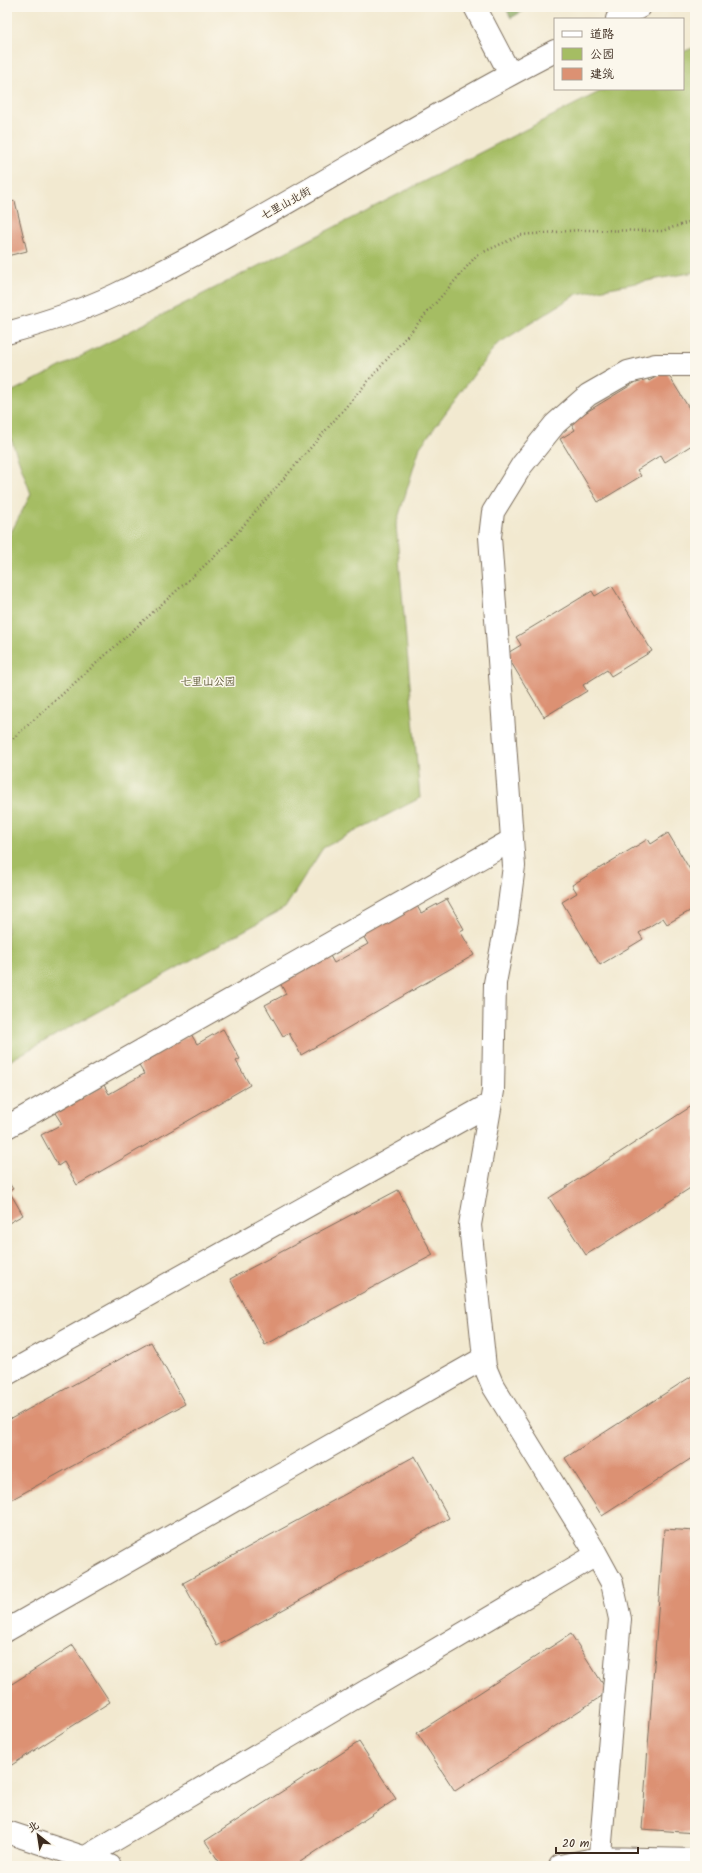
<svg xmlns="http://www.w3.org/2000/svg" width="702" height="1873" font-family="Kalam,'LXGW WenKai TC',sans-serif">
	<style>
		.green { fill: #a5bd63; stroke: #707440 }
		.forest { fill: #84a459; stroke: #60673c }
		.building { fill: #dc9173 }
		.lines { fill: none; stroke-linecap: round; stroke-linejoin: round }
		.minor-casing { stroke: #7b6d5c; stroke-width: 24 }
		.tertiary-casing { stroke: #7b6d5c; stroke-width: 24 }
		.primary-casing { stroke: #7b6d5c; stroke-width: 24 }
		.path { stroke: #7b6d5c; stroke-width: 2.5; stroke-dasharray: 1 3; stroke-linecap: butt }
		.minor { stroke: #fff; stroke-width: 22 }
		.tertiary { stroke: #fff; stroke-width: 22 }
		.primary { stroke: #fff; stroke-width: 22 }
		.labels { text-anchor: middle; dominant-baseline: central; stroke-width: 3; stroke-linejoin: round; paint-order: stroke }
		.street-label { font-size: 11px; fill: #3b2a1e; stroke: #fbf7ec }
		.park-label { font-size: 11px; fill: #5b5633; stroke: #fbf7ec }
	</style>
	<rect width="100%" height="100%" fill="#fbf7ec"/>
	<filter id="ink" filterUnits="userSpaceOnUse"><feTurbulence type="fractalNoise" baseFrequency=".025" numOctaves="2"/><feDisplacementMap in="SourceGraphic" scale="8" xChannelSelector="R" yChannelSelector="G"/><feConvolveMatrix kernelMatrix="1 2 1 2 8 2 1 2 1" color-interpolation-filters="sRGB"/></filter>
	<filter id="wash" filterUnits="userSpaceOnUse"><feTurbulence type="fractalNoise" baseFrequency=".012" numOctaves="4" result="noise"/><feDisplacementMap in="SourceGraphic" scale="16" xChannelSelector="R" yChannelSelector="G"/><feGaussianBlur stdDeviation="0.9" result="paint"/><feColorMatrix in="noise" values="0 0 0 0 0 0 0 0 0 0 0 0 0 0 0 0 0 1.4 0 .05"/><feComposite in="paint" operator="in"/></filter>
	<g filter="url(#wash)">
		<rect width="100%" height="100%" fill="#f2e9d0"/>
		<path class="green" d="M695 47V272L577 294 496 345 420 447 396 525 420 798 323 848 285 908 7 1062V540L31 494 7 428V394L605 89H683V52Z"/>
		<path class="forest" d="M505 7H530L511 18Z"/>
		<g id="blocks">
			<path class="building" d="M15 201 27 251 7 256V203Z
				M666 371 695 418V443L665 462 661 455 637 470 641 476 598 502 560 439 575 430 570 422 646 376 649 381Z
				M612 586 652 651 611 676 607 670 583 685 587 691 544 717 506 654 521 645 516 637 592 591 595 596Z
				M668 833 695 878V908L667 924 663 918 639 933 643 939 600 965 562 902 577 893 572 885 648 839 651 844Z
				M447 899 464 929 460 931 474 955 301 1055 289 1033 283 1036 265 1005 286 994 280 983 329 954 334 963 368 944 362 934 416 904 421 913Z
				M223 1029 240 1059 236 1061 250 1085 77 1185 64 1162 58 1166 41 1135 62 1124 55 1113 104 1085 109 1094 144 1074 138 1064 191 1034 197 1044Z
				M695 1104V1185L586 1255 549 1198Z
				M7 1180 13 1189 9 1191 23 1215 7 1224Z
				M398 1190 433 1255 265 1345 230 1279Z
				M151 1342 185 1404 7 1502V1421Z
				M695 1374V1456L602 1516 565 1458Z
				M415 1456 449 1518 217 1646 183 1583Z
				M664 1529 695 1531V1833L642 1829Z
				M571 1634 608 1692 455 1791 417 1733Z
				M73 1645 110 1702 7 1768V1687Z
				M359 1742 396 1799 294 1866H222L205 1841Z"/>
		</g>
	</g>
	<g filter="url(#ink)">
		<use href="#blocks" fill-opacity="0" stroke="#7b6d5c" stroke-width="1"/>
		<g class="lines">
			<defs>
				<path id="minor" d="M7 1127 512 840
					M7 1374 490 1104
					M7 1630 484 1358
					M7 1832 110 1866
					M84 1858 596 1555
					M560 1866 599 1858 695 1860
					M599 1866 620 1619 612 1583 594 1550 493 1386 485 1367 470 1225 493 1091 495 983 507 920 514 866 490 537 493 512 522 465 555 424 588 395 628 372 656 365H695"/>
				<path id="tertiary" d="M617 19 640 7
					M7 333C43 323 81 311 115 295 159 274 202 251 244 227 348 169 449 105 555 51"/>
				<path id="primary" d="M475 7 510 74"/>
			</defs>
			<use href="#minor" class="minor-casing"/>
			<use href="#tertiary" class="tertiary-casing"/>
			<use href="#primary" class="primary-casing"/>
			<path class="path" d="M7 744 224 548 477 255 521 235 580 230 662 231 695 220"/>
			<use href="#minor" class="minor"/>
			<use href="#tertiary" class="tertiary"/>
			<use href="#primary" class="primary"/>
		</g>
	</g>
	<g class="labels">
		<g class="street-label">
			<text transform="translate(286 204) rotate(-29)">七里山北街</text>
		</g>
		<g class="park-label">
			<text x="208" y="682">七里山公园</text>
		</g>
	</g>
	<rect width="702" height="1873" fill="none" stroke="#fbf7ec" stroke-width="24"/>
	<rect x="554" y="18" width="130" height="72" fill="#fbf7ec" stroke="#aea59a"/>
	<rect x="562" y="31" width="20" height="6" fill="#ffffff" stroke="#aea59a"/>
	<text x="590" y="38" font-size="12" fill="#3b2a1e">道路</text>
	<rect x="562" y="48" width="20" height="12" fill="#a5bd63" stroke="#aea59a"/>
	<text x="590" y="58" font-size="12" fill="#3b2a1e">公园</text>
	<rect x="562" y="68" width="20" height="12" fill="#dc9173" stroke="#aea59a"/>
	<text x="590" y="78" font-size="12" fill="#3b2a1e">建筑</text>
	<g transform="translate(38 1835) rotate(330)" stroke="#fbf7ec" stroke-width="3" paint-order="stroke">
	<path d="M0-3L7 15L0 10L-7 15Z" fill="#3b2a1e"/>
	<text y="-6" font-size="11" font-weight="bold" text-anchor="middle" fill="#3b2a1e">北</text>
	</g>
	<path d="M556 1847v6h82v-6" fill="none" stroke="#3b2a1e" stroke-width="2"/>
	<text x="562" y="1847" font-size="12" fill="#3b2a1e" stroke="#fbf7ec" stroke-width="3" paint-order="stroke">20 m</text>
</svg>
